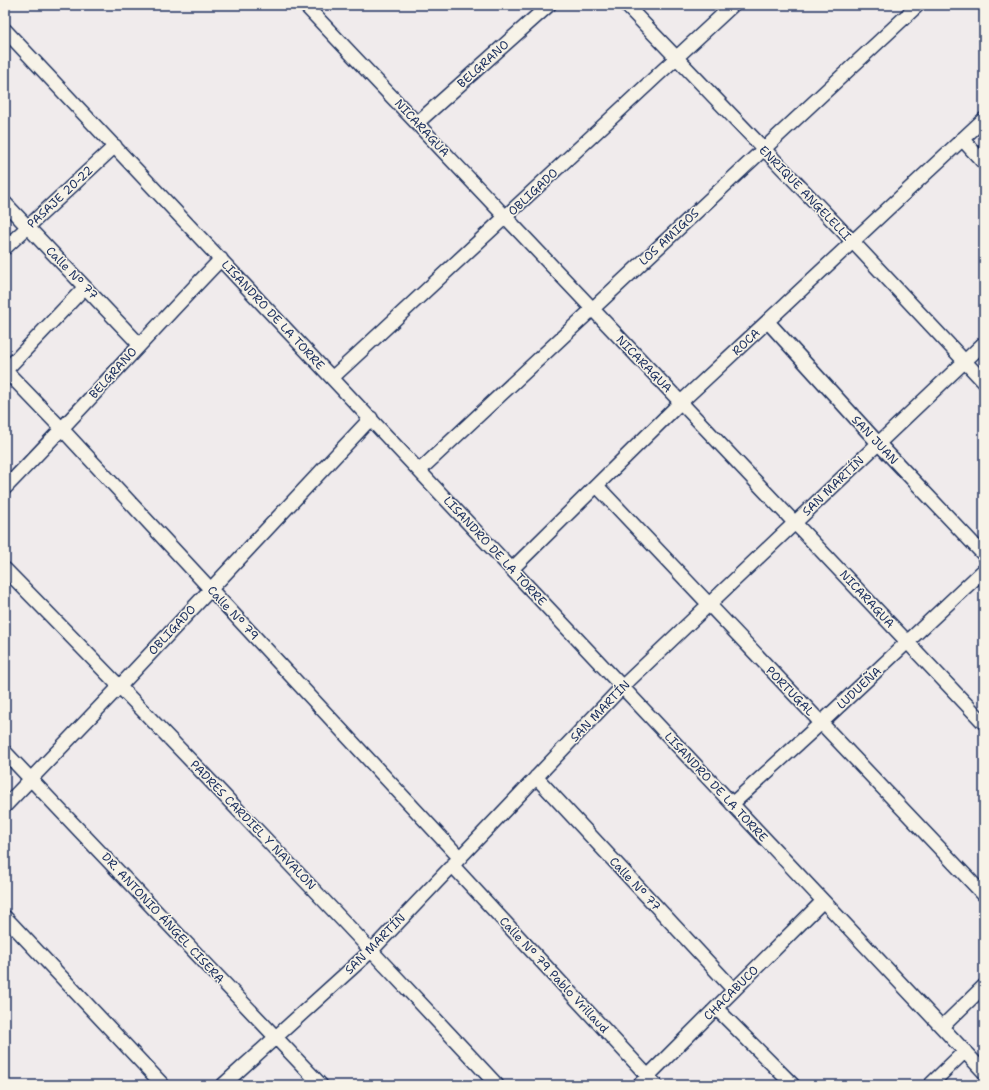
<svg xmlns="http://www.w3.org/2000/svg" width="989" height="1090" font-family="'Shantell Sans',sans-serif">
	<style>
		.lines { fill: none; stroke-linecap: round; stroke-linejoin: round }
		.minor-casing { stroke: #1b2f5e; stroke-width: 16 }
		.minor { stroke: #f7f3e8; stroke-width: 13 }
		.labels { text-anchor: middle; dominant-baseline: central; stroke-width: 3; stroke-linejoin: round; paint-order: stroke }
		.street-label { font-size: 12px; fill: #1b2f5e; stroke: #f7f3e8 }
	</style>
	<rect width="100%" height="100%" fill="#f0ebec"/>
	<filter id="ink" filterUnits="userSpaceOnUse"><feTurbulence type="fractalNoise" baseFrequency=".025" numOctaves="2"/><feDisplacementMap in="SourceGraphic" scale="8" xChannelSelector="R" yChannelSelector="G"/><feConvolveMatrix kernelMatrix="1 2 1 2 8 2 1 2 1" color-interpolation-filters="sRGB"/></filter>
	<g filter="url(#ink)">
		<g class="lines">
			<defs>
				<path id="minor" d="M305 5 984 723
					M626 5 853 242 984 382
					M5 30 984 1072
					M417 123 549 5
					M962 139 984 163
					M5 203 139 344
					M5 248 115 146
					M768 322 878 443 984 555
					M5 370 62 429 460 858
					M6 370 85 287
					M332 378 733 5
					M420 470 918 5
					M597 486 984 895
					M5 488C78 413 148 335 221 259
					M5 569C172 739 335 911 497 1085
					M512 569 681 402 984 119
					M5 752 321 1085
					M536 777 734 990
					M732 804 821 723 984 570
					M5 806 120 686 371 418
					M452 865 656 1085
					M5 917 163 1085
					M716 1008 793 1085
					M942 1027 984 986
					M223 1085 372 950 622 687 984 343
					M639 1085 823 901
					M930 1085 965 1051"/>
			</defs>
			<use href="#minor" class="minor-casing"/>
			<use href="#minor" class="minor"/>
		</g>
	</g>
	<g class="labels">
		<g class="street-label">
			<text transform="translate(483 64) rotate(-42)">BELGRANO</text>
			<text transform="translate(422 128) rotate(47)">NICARAGUA</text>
			<text transform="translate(533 192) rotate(-43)">OBLIGADO</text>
			<text transform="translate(805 193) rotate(46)">ENRIQUE ANGELELLI</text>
			<text transform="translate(60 197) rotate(-43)">PASAJE 20-22</text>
			<text transform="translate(669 237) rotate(-43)">LOS AMIGOS</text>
			<text transform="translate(72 273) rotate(46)">Calle Nº 77</text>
			<text transform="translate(273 315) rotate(47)">LISANDRO DE LA TORRE</text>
			<text transform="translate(746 342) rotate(-43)">ROCA</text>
			<text transform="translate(644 364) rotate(46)">NICARAGUA</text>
			<text transform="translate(113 373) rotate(-48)">BELGRANO</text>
			<text transform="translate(875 440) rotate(47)">SAN JUAN</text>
			<text transform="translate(833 486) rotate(-44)">SAN MARTÍN</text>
			<text transform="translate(495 551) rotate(47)">LISANDRO DE LA TORRE</text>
			<text transform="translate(867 599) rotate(47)">NICARAGUA</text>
			<text transform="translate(233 613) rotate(47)">Calle Nº 79</text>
			<text transform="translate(172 630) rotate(-47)">OBLIGADO</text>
			<text transform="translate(859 688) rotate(-43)">LUDUEÑA</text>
			<text transform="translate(790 691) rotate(46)">PORTUGAL</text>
			<text transform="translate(600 711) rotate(-46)">SAN MARTÍN</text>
			<text transform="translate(716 787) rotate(47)">LISANDRO DE LA TORRE</text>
			<text transform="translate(253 825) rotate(46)">PADRES CARDIEL Y NAVALON</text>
			<text transform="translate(635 884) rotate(47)">Calle Nº 77</text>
			<text transform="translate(163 918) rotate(47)">DR. ANTONIO ÁNGEL CISERA</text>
			<text transform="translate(375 944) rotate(-45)">SAN MARTÍN</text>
			<text transform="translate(554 975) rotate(47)">Calle Nº 79 Pablo Vrillaud</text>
			<text transform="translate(731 993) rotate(-45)">CHACABUCO</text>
		</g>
	</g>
	<rect width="989" height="1090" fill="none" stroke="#f7f3e8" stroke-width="20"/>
	<rect x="10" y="10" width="969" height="1070" fill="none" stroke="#1b2f5e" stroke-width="1.5" filter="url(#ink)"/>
</svg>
